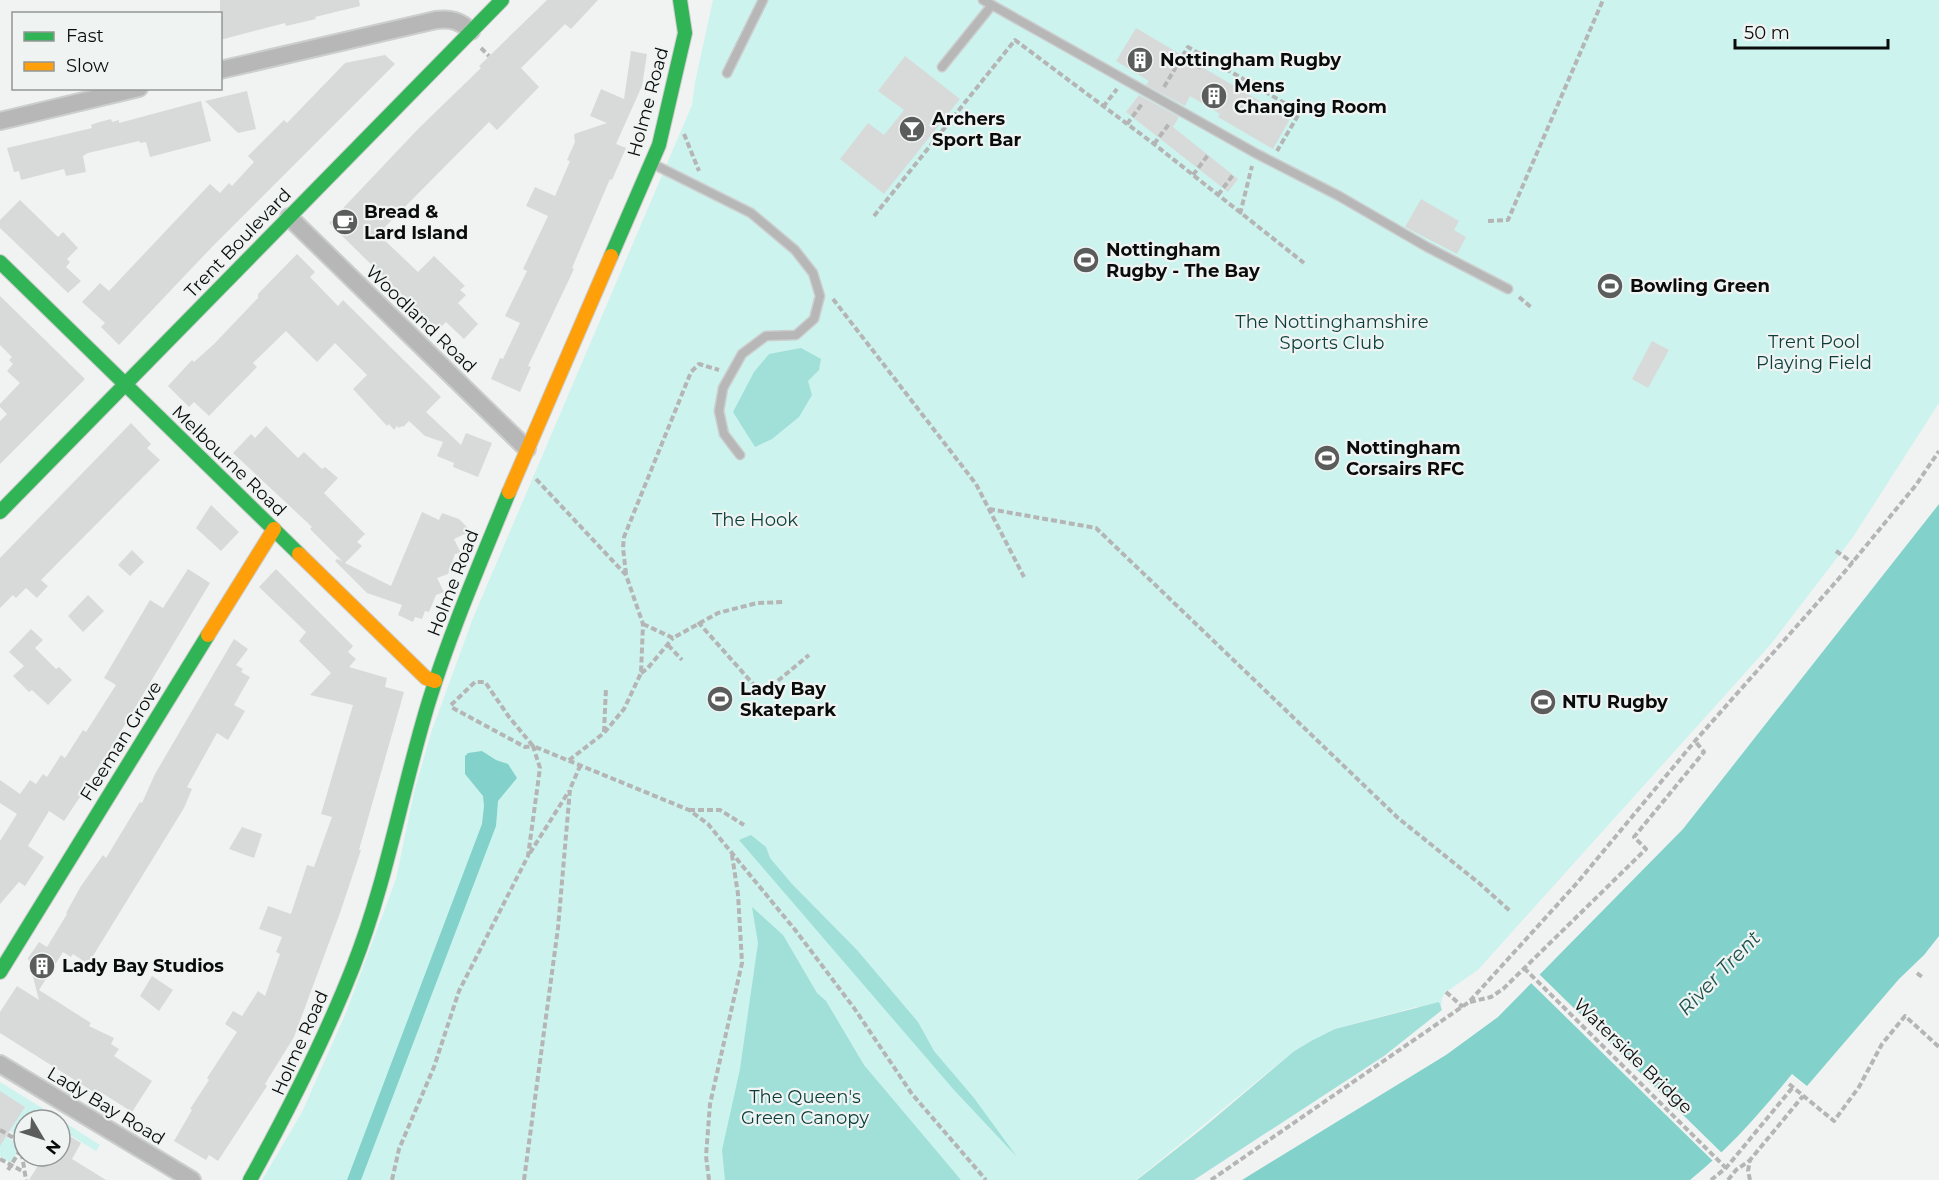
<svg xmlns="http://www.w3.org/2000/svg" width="1939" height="1180" font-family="Montserrat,sans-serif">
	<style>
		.green { fill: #cdf3ee }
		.forest { fill: #a1dfd9 }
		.water { fill: #82d1ca }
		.pier { fill: #f0f3f2 }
		.building { fill: #d8dada }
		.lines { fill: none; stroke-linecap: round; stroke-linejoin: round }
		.lane-casing { stroke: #cccdcd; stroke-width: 11 }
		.street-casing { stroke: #cccdcd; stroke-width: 20 }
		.fast-casing { stroke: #cccdcd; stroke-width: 16 }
		.slow-casing { stroke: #cccdcd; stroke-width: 16 }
		.path { stroke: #b4b5b4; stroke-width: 4; stroke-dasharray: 6 3; stroke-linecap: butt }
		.lane { stroke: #b6b7b6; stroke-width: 8 }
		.street { stroke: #b6b7b6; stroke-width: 16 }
		.fast { stroke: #30b455; stroke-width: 14 }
		.slow { stroke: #ff9f0a; stroke-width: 14 }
		.labels { text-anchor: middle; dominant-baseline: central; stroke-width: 4.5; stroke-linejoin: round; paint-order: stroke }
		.poi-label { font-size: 18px; font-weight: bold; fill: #0a0c0b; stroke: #eff4f3; text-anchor: start }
		.street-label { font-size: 18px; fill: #0a0c0b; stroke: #eff4f3 }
		.park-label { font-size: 18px; fill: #0a3e3a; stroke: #eff4f3 }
		.water-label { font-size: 20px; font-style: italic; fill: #20514c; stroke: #eff4f3 }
	</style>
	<rect width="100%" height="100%" fill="#f0f3f2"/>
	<path class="green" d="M713 0H1939V403L1853 537 1771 644 1478 970 1446 992 1442 998 1441 1008 1416 1007 1335 1029 1293 1052 1136 1180H262L302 1112 345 1015 396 879 414 792 432 730 473 618 692 105 695 82Z
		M0 1082 44 1109 37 1120H24V1141L10 1131 24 1107 4 1094 0 1099Z
		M50 1113 100 1145 96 1151 60 1129V1120H45Z
		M0 1133 21 1146 11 1163 0 1156Z"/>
	<path class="forest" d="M801 348 821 359 819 370 808 381 812 395 799 417 772 439 755 447 733 412 754 372 769 354Z
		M751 835 766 847 770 858 792 884 857 950 918 1022 934 1051 974 1098 1017 1157 954 1090 739 840Z
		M752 907 783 935 817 993 826 1001 864 1065 961 1180H725L722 1150 740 1069 758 943Z
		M1439 1002 1442 1010 1384 1056 1194 1180H1137L1203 1128 1293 1052 1311 1041 1335 1029Z"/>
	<path class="water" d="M1939 504V936L1924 955 1899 979 1807 1086 1792 1074C1761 1112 1729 1149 1690 1180H1242L1446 1055 1498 1017 1683 829Z
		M482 751 496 760 508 764 517 778 498 801 496 826 361 1180H347L482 824 484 806 483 796 465 774V756L468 753Z"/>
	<path class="pier" d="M1538 973 1724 1155 1715 1163 1529 981Z"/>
	<path class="building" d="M220 0H359L360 6 315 17 316 19 286 26 285 23 220 40Z
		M547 0H598L571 29 565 24 521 68 539 87 497 130 489 122 378 234 418 272 434 256 465 286 460 290 466 295 458 303 478 324 464 339 446 322 438 330 329 223 419 128 481 68 479 66Z
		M1136 28 1290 119 1273 149 1218 117 1220 114 1190 96 1185 106 1146 85 1149 81 1116 61Z
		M631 51 647 54 642 86 616 144 626 148 612 180 610 179 572 268 574 269 528 366 531 367 520 392 491 379 500 358 503 359 520 323 505 316 527 271 523 269 548 216 526 206 535 187 555 196 570 161 567 160 575 142 574 134 607 123 590 116 601 89 624 99Z
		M385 55 395 64 210 249 119 345 101 327 105 323 82 302 100 283 109 291 210 184 220 193 229 183 232 186 254 162 248 156 284 120 287 123 345 63Z
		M905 56 960 99 884 194 840 159 868 123 884 135 904 110 878 91Z
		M247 91 256 129 238 133 205 101Z
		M1139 95 1179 117 1173 127 1238 179 1228 192 1126 112Z
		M201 101 211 141 150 157 146 142 140 143 139 141 88 153 83 156 86 172 66 176 64 169 21 180 19 171 14 172 7 148 92 128 91 125 96 123 111 119 112 122 119 120V123Z
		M1421 199 1459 221 1454 230 1466 237 1457 254 1405 227Z
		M20 200 58 237 63 232 78 248 67 259 70 262 66 267 81 281 68 293 0 228V220Z
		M297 254 315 272 310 277 338 306 343 300 441 397 426 412 461 445 466 433 492 443 478 477 453 467 454 463 437 456 443 442 425 436 409 421 403 427 402 426 399 428 397 426 394 430 389 424 387 426 353 389 367 375 335 343 317 362 286 331 253 363 257 367 209 416 194 402 189 407 168 386 192 360 194 362 214 344 258 298V294Z
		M0 296 85 379 0 464V421L7 414 0 407V404L20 383 7 371 13 364 9 360 12 357 0 345Z
		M1652 341 1669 350 1648 388 1632 379Z
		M131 423 151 444 147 448 160 460 41 580 48 586 37 598 26 588 16 598 13 595 0 608V558Z
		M266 426 298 458 304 452 322 469 325 467 338 478 324 493 365 534 357 542 362 546 345 563 391 586 422 512 439 520 442 513 459 519 471 531 454 539 461 553 455 554 448 574 437 578 444 592 436 595 429 612 425 611 422 619 415 617 413 622 398 615 402 605 367 593 335 561 337 559 342 561 310 529 312 527 233 453 251 434 255 438Z
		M211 505 239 532 221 551 196 528Z
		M132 550 144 562 130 576 118 565Z
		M188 569 210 583 109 751 80 793 82 794 64 821 49 811 28 846 44 857 25 886 19 882 0 904V841L17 814 0 803V780L20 794 30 780 36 784 43 774 47 777 61 755 65 758 83 730 86 732 116 685 104 678 150 600 163 608Z
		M276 569 353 646 348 652 356 659 349 667 387 678 385 687 404 692 359 850H361L340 913 294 1037 265 1084 267 1086 218 1161 209 1155 206 1160 174 1141 192 1110 190 1109 209 1080 207 1078 237 1032 225 1024 233 1011 242 1016 258 991 265 996 280 954 276 952 282 937 259 929 268 906 291 914 307 865 314 867 332 817 321 814 353 705 310 695 331 673 299 641 306 632 259 587Z
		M88 595 104 611 83 632 68 616Z
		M31 629 43 640 35 648 56 669 59 667 72 680 48 705 32 690 29 692 13 676 24 666 9 652Z
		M234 639 248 649 236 665 243 669 241 672 250 677 234 705 245 711 228 740 217 733 187 787 192 789 184 808 88 964 73 954 71 957 63 952 39 990 91 1023 89 1026 114 1038 111 1044 119 1049 114 1056 152 1081 132 1112 99 1091 97 1094 0 1033V1012L17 986 39 1000 28 958 39 942 47 947 67 914 66 913 81 886 103 855 106 858 140 802 142 803 155 774Z
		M242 827 262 834 254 858 229 849Z
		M152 976 173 990 159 1011 140 996Z
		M0 1091 25 1107 0 1146Z
		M60 1130 81 1143 72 1159 106 1180H29L44 1156H60Z"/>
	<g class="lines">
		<defs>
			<path id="lane" d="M983 0 1257 154 1339 196 1427 247 1508 289
				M942 67 992 5
				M727 73 763 0
				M653 164 751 213 795 250 813 273 820 296 814 319 796 335 766 336 742 354 723 388 719 411 724 434 740 455"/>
			<path id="street" d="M220 70 436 20C451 18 460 21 471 31
				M0 121 139 88
				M289 217 527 449
				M0 1064 192 1180"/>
			<path id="fast" d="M611 256 659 145 685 33 680 0
				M0 262 299 554
				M0 512 502 0
				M0 972 208 635
				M250 1180C288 1111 324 1041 353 967 387 881 402 789 429 701 451 630 481 561 509 492"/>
			<path id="slow" d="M509 492 611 256
				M299 554 426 678 435 681
				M208 635 274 529"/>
		</defs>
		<use href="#lane" class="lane-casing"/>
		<use href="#street" class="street-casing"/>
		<use href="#fast" class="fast-casing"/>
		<use href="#slow" class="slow-casing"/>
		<path class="path" d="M481 48 489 56
			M1182 57 1201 68
			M1164 87 1188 47 1300 112 1277 151
			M1103 107 1117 89
			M1127 124 1142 104
			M684 134 699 171
			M1154 144 1169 124
			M1193 175 1208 155
			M1218 195 1233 175
			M1240 214 1252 166
			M874 216 1015 40 1154 144 1304 263
			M1488 221 1508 220 1603 0
			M1519 297 1532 308
			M833 299 976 484 1024 577
			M536 479 626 575 643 624 641 673 624 709 604 733 568 761
			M989 509 1096 528 1398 818 1479 883 1510 911
			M1836 551 1853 563
			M626 574 623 548 624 537 691 372 699 364 719 370
			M698 622 762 694 809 655
			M643 624 673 638 718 613 757 603 784 602
			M668 645 682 660
			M641 673 647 669 673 638
			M451 705 475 682H485L509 717 533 746 689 810 708 824 796 931 854 1008 912 1094 986 1180
			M604 732 606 688
			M689 810H720L744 825
			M530 853 569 791
			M1524 968 1726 1168
			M1917 973 1922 977
			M1446 992 1463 1007
			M1470 1002 1491 997 1503 989 1646 849 1634 837 1704 752 1695 741
			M1789 1084 1834 1121 1859 1087 1882 1044 1905 1016 1939 1047
			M40 1120 46 1111
			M0 1130 24 1144
			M24 1145 21 1149 26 1180
			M31 1156 40 1162
			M0 1159 24 1172
			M8 1170 21 1149 24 1151
			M392 1180 399 1149 434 1067 459 991 528 856 540 768 533 746 525 747 451 707
			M524 1180 558 928 570 789 580 766
			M709 1180 706 1156 710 1104 742 963 738 894 732 855
			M1211 1180 1469 1002 1577 883 1695 741 1842 575 1916 485 1939 451
			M1711 1180 1726 1168 1793 1087
			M1728 1180 1736 1170 1749 1161
			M1750 1180 1748 1171 1750 1160 1803 1096"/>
		<use href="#lane" class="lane"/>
		<use href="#street" class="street"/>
		<use href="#fast" class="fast"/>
		<use href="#slow" class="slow"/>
	</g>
	<defs>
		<symbol id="building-disc" viewBox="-11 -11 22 22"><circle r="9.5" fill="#5a5d5c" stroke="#eff4f3"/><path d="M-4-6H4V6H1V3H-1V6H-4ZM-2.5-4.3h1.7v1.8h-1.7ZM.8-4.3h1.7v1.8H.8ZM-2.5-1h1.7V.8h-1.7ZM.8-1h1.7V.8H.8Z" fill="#fff"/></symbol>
		<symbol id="bar-disc" viewBox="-11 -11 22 22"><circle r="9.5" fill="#5a5d5c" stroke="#eff4f3"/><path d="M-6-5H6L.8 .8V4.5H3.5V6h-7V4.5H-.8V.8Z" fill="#fff"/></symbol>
		<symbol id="cafe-disc" viewBox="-11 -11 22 22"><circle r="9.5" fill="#5a5d5c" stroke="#eff4f3"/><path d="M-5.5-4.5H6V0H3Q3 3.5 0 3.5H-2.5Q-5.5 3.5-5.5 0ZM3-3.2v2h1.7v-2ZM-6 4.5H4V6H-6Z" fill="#fff"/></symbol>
		<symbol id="stadium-disc" viewBox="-11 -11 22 22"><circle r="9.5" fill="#5a5d5c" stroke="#eff4f3"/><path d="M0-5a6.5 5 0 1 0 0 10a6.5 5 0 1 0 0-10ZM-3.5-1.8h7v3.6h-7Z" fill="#fff"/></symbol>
	</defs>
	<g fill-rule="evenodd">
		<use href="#building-disc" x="1125" y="45" width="30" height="30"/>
		<use href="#building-disc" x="1199" y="81" width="30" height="30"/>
		<use href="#bar-disc" x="897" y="114" width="30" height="30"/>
		<use href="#cafe-disc" x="330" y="207" width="30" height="30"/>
		<use href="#stadium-disc" x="1071" y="245" width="30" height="30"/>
		<use href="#stadium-disc" x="1595" y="271" width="30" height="30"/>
		<use href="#stadium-disc" x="1312" y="443" width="30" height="30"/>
		<use href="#stadium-disc" x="705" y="684" width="30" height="30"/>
		<use href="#stadium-disc" x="1528" y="687" width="30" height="30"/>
		<use href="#building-disc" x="27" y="951" width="30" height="30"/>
	</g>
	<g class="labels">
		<g class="poi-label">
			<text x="1160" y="60">Nottingham Rugby</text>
			<text x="1234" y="86">Mens<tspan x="1234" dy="21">Changing Room</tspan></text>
			<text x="932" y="119">Archers<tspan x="932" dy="21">Sport Bar</tspan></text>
			<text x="364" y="212">Bread &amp;<tspan x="364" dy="21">Lard Island</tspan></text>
			<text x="1106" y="250">Nottingham<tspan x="1106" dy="21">Rugby - The Bay</tspan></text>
			<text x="1630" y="286">Bowling Green</text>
			<text x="1346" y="448">Nottingham<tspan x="1346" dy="21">Corsairs RFC</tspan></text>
			<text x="740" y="689">Lady Bay<tspan x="740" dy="21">Skatepark</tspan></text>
			<text x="1562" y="702">NTU Rugby</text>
			<text x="62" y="966">Lady Bay Studios</text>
		</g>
		<g class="street-label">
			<text transform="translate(648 102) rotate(-75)">Holme Road</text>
			<text transform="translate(238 243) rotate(-46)">Trent Boulevard</text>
			<text transform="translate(421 319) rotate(44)">Woodland Road</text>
			<text transform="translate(229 461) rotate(44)">Melbourne Road</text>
			<text transform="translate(453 583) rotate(-69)">Holme Road</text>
			<text transform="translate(121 741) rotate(-58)">Fleeman Grove</text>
			<text transform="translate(300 1043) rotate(-66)">Holme Road</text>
			<text transform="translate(1633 1056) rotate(44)">Waterside Bridge</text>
			<text transform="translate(106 1106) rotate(31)">Lady Bay Road</text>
		</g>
		<g class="park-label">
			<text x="1332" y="322">The Nottinghamshire<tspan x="1332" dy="21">Sports Club</tspan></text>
			<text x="1814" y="342">Trent Pool<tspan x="1814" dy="21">Playing Field</tspan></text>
			<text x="755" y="520">The Hook</text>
			<text x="805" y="1097">The Queen's<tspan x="805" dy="21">Green Canopy</tspan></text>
		</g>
		<g class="water-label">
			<text transform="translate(1719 973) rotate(-46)">River Trent</text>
		</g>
	</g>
	<rect x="12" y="12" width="210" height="78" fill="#eff4f3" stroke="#939796" stroke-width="1.5"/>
	<rect x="24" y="32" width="30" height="9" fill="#30b455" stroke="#939796" stroke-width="1.5"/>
	<text x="66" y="42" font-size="18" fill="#0a0c0b">Fast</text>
	<rect x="24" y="62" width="30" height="9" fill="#ff9f0a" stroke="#939796" stroke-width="1.5"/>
	<text x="66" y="72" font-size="18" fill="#0a0c0b">Slow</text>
	<g transform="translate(42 1138) rotate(129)"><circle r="28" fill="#eff4f3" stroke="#939796" stroke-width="1.5"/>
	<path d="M0-4.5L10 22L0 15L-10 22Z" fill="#5a5d5c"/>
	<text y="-9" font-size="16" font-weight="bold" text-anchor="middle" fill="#0a0c0b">N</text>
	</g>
	<path d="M1735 39v9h153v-9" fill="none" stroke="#0a0c0b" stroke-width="3"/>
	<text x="1744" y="39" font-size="18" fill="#0a0c0b" stroke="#eff4f3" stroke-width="4.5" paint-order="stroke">50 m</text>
</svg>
